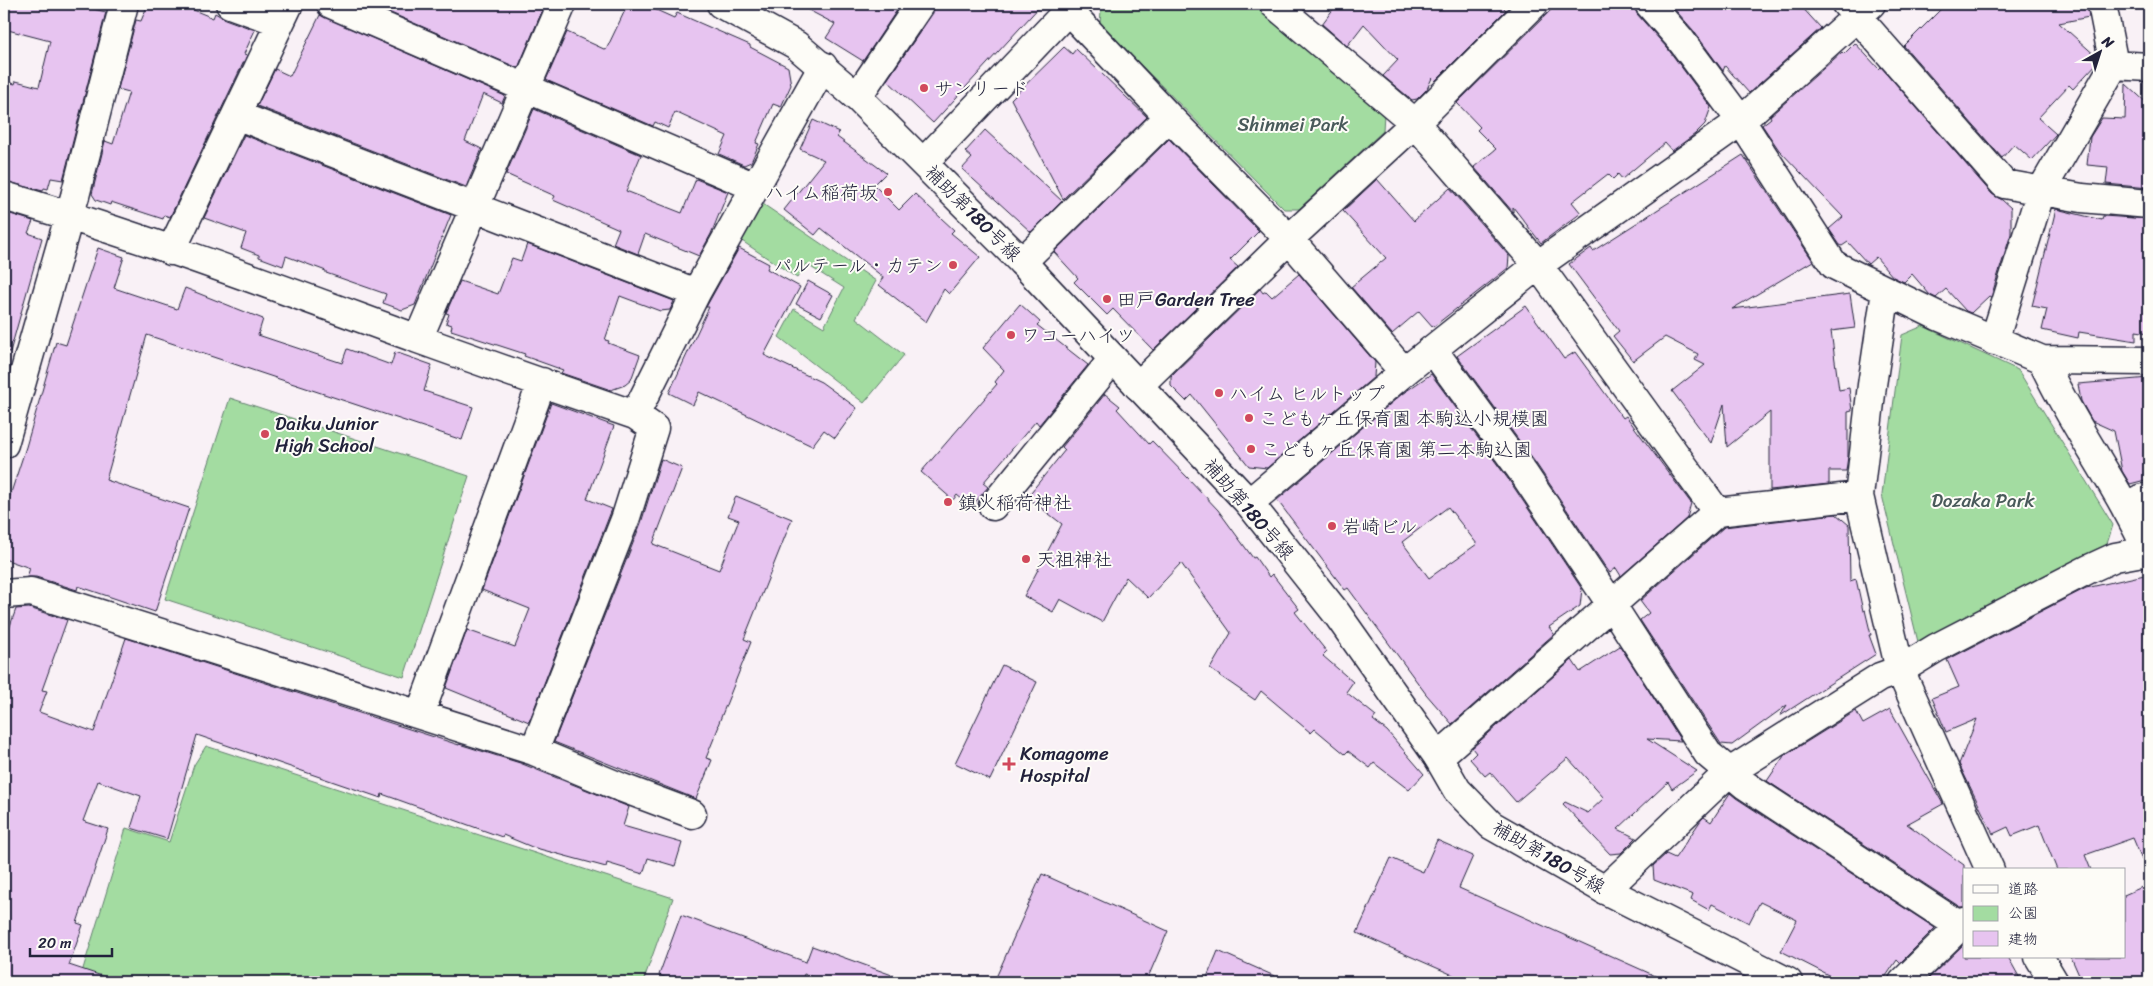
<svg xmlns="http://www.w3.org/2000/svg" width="2153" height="986" font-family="Sriracha,'Klee One',sans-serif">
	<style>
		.green { fill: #a3dca1; stroke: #627f6e }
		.building { fill: #e7c4f0; stroke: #22223b; fill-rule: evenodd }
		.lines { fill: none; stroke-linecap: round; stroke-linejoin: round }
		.minor-casing { stroke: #22223b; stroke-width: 31 }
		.tertiary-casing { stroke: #22223b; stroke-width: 31 }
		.minor { stroke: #fdfcf7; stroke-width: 28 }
		.tertiary { stroke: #fdfcf7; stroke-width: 28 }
		.poi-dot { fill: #d1495b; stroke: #fdfcf7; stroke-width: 2 }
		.labels { text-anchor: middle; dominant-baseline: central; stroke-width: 4; stroke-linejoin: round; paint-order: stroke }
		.poi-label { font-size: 19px; fill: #22223b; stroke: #fdfcf7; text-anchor: start }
		.park-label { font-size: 19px; fill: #495a5a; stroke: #fdfcf7 }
		.street-label { font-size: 19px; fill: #22223b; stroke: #fdfcf7 }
	</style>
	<rect width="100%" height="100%" fill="#f9f1f6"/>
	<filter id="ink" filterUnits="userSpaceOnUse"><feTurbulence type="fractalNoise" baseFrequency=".02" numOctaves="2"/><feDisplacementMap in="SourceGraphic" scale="10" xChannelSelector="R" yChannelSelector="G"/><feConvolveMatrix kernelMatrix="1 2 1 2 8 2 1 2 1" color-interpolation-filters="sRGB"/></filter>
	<g filter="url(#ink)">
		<path class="green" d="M1107 4H1255L1384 113 1383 131 1299 209H1284L1100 24 1101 10Z
			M760 202 876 281 856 318 904 355 864 403 779 337 794 309 824 327 844 288 806 264 797 278 739 239Z
			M1923 326 2018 370 2113 525 2106 547 1919 646 1882 495 1902 335Z
			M230 398 469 476 404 677 165 599Z
			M206 746 673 898 643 982H79L126 828 169 842 194 765Z"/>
		<path class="building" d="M4 4H71L106 12 63 180 51 178 48 189 44 188 43 191 4 181V128L9 108 4 107V81L15 84 16 81 39 87 50 41 4 29Z
			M148 4H179L213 18 215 13 225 19 255 30 244 54 247 55 170 217 164 215 163 219 111 202 110 205 96 200 92 194 105 141 113 144 129 92 118 89 136 20 141 21Z
			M370 4H545L518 68Z
			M628 4H643L674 18 677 13 750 45V47L788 67 791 85 781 107 773 104 756 143 759 144 751 162 744 165 719 154 727 136 675 112 668 128 655 122 653 126 546 80 567 32 606 50Z
			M797 4H901L863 61 826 38 835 24Z
			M935 4H1042L933 123 887 80 933 13Z
			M1337 4H1500L1506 10 1435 81 1432 78 1427 89 1417 99 1412 100 1383 76 1398 60 1364 24 1347 46 1322 24Z
			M1557 4H1634L1637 14 1668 49 1711 107 1705 124 1695 134 1672 151 1665 143 1622 179 1618 174 1613 179 1608 174 1572 202 1581 213 1541 243 1513 207V212L1474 167 1496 149 1477 130 1480 127 1457 103Z
			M1670 4H1799L1821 28 1749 93 1725 66 1723 71 1693 30Z
			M1946 4H2087L2089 17 2059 23 2097 57 2098 62 2073 89 2069 85 2038 118 2056 134 2032 160 2014 144 2002 158 1904 46Z
			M320 15 505 96 502 103 483 94 465 141 482 149 466 187 257 106 275 69 290 76Z
			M1855 43 1879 69 1881 67 1992 194 2002 200 2011 208V234L1991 297 1989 296 1971 313 1966 311 1946 289 1936 298 1930 295 1912 274 1904 282 1893 277 1876 257 1868 264 1848 242 1842 246 1840 245 1829 229 1843 217 1779 150 1762 125 1771 118 1770 116 1842 52 1844 54Z
			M1064 47 1072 54 1076 49 1147 117 1063 199 1011 99Z
			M2126 84 2149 105V188L2106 184 2108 167 2087 165 2090 137 2102 118 2125 119Z
			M534 109 641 155 626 191 682 213 696 179 728 192 711 234 699 256 645 234 638 254 613 244 619 229 553 200 555 196 506 174Z
			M813 120 839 132 837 137 886 173 874 185 899 210 915 194 954 230 951 233 980 257 949 294 944 289 926 322 879 285 883 277 821 228 815 235 784 210 824 160 800 149Z
			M985 130 1062 201 1031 232 962 169 972 158 965 152Z
			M244 135 451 215 415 305 402 310 383 303 386 294 326 273V271L286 256 283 266 259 257V255L241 248 246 233 204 218Z
			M1169 139 1259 231 1230 260 1238 267 1153 350 1113 309 1107 315 1074 282 1078 278 1054 252Z
			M1743 155 1813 261 1732 309 1850 294 1855 328 1831 331 1839 390 1849 388 1852 411 1848 412V456L1846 471H1829V484L1770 490V412L1727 447 1724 404 1711 443 1672 391 1705 365 1695 360 1698 354 1665 337 1633 361 1613 336 1619 331 1569 264 1591 248 1593 251Z
			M1377 179 1414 221 1450 188 1509 256 1508 268 1433 327 1419 311 1392 334 1351 287 1386 258 1343 211Z
			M2056 209 2102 220 2103 216 2149 219V333L2136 331V341L2079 332 2078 338 2042 330 2047 309 2032 306Z
			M4 212 33 221 28 233 42 238 10 352 4 351Z
			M527 244 674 301 670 310 660 311 620 296 605 340 609 341 608 343 640 355 631 380 625 385 611 390 561 373 563 370 524 356 525 354 451 330 452 325 446 323 449 314 446 313 460 281 498 294 512 258 521 261Z
			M98 248 124 257 114 288 177 309 185 288 263 319 258 335 342 363 347 349 391 365 395 352 432 365 424 391 473 407 462 440 147 335 106 480 189 508 155 612 78 586 77 590 36 577H27L30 568 4 559V514L26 447 56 342 66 345Z
			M739 248 769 264 767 269 800 287 764 355 821 382 857 408 835 438 824 430 812 446 699 392 693 405 669 393 709 307H706Z
			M1299 274 1375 362 1374 377 1267 468 1249 466 1192 395 1186 401 1171 386V376L1260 289 1263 293 1266 291 1272 297Z
			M808 281 833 295 821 317 796 304Z
			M1020 304 1040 322 1037 325 1088 365 1039 425 1036 421 983 483 988 487 971 507 957 495 953 500 921 472 997 384 995 382 1004 370 983 348Z
			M1526 306 1564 359 1575 352 1623 418 1626 416 1691 503 1687 518 1621 576 1616 568 1610 573 1604 565 1537 465 1457 356Z
			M1431 374 1511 483 1582 589 1580 606 1549 627 1554 634 1452 724 1426 694 1348 588 1345 590 1277 500 1402 394ZM1448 507 1477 544 1429 578 1402 542Z
			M2149 378V479L2130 484 2122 471 2114 431 2092 421 2081 401 2078 384Z
			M1105 394 1120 406 1117 409 1149 444 1152 441 1188 478 1218 510 1253 558 1255 557 1269 577 1272 574 1299 609 1295 612 1327 652 1323 656 1353 682 1346 692 1376 716 1373 720 1387 731 1424 774 1409 790 1374 763 1370 768 1348 751 1345 754 1315 729 1311 733 1261 691 1255 700 1210 669 1231 633 1181 563 1148 598 1126 577 1102 622 1060 599 1053 612 1024 596 1062 524 1027 497 1065 450 1062 447Z
			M551 403 614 426 587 499 612 509 529 722 446 688 467 630 515 647 530 609 482 590Z
			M661 459 682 468 653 544 719 570 739 520 728 516 736 496 792 519 744 639 751 642 718 725 719 726 706 758 712 760 696 799 554 742 641 523Z
			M1836 514 1849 525 1850 581 1856 579 1863 611 1865 610 1871 635H1869L1876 654 1780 716 1787 705 1732 745 1721 744 1640 620 1649 613 1640 601 1724 527Z
			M2149 574V876L2133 838 2085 855 2091 870H2057L2039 825 2012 836 2008 827 1993 834 1959 764 1977 719 1946 732 1932 698 1959 687 1947 660 2086 588Z
			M29 608 67 620 42 690 47 691 39 712 94 732 126 638 459 745V744L520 763 629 807 623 826 682 843 675 866 648 858 643 874 607 863 606 867 532 847 503 835 502 837 382 794 381 798 197 735 167 839 131 828 141 796 98 781 83 821 108 829 77 923 83 925 69 965 108 978V982H4V643L16 609Z
			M1620 646 1681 741 1647 739 1697 771 1672 789 1668 782 1618 829 1636 838 1621 853 1610 854 1563 804 1565 802 1588 813 1604 798 1568 758 1516 802 1490 772 1485 776 1470 759 1476 753 1472 748 1572 660 1580 672Z
			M1002 665 1037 682 990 780 955 763Z
			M1890 709 1943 804 1907 824 1964 865V907H1960L1767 781 1784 756 1856 711 1863 724Z
			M1730 793 1736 798 1935 928 1900 963 1897 960 1882 982H1842L1781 951 1797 920 1760 902 1749 923 1712 904 1709 910 1691 900 1693 895 1654 880 1653 866 1666 854 1675 858 1701 820 1704 817 1711 822Z
			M1437 840 1473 856 1459 888 1669 982H1469L1357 933 1391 858 1423 872Z
			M1042 874 1168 931 1146 982H994Z
			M2149 884V982H2082L2071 957H2124V895Z
			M681 915 806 962 812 946 903 979 902 982H826L804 974 801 982H678L659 975Z
			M1964 944V957H2008L2022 982H1934L1929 978Z
			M1218 951 1288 982H1205Z"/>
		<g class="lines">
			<defs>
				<path id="minor" d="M230 4 280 22
					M331 4 755 187
					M1274 4 1396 107 1415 123 1538 265 1717 512
					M1649 4 1680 39 1741 121 1834 265 1938 316 2042 360 2149 361
					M1846 4 2004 184 2082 198 2149 204
					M1068 10 1169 117 1289 239 1404 372
					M2114 65 2149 67
					M857 97 920 4
					M236 115 696 293
					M4 196C144 237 281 289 418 339 490 365 562 390 635 415L654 428 626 517 534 751
					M171 251 289 4
					M1022 262 1169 117
					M1886 291 1872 385 1859 496 1900 670 1990 870
					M418 339 562 4
					M1994 341 2041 191 2114 65 2102 4
					M1433 350 1524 474 1611 604 1708 754 1745 785 1960 926 1964 922
					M2042 360C2073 427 2119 487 2149 554
					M1138 386 1289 239 1415 123 1534 4
					M635 415 696 293 823 66
					M4 444 75 196 124 4
					M1249 503 1404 372 1538 265 1741 121 1871 4
					M993 506 1113 359
					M2126 509 2140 499 2149 497
					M4 594 31 592 534 751 620 787 692 814
					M420 714 542 382
					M1438 757 1717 512 1859 496
					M1605 890 1728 773 1880 677 1900 670 1936 648 2089 569 2115 557 2148 551
					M2039 957 2054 982
					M1903 982 1960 926"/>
				<path id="tertiary" d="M721 4 796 45 857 97 1022 262 1249 503 1337 614 1438 757 1457 790 1491 825 1605 890 1788 982
					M923 163 1074 4"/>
			</defs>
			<use href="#minor" class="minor-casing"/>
			<use href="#tertiary" class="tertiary-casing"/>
			<use href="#minor" class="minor"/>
			<use href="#tertiary" class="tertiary"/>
		</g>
	</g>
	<g class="poi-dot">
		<circle cx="924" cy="88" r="5"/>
		<circle cx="888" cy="192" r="5"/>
		<circle cx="953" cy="265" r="5"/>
		<circle cx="1107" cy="299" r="5"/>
		<circle cx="1011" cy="335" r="5"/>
		<circle cx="1219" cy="393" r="5"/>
		<circle cx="1249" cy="418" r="5"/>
		<circle cx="265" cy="434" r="5"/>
		<circle cx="1251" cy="449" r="5"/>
		<circle cx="948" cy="502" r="5"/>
		<circle cx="1332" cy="526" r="5"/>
		<circle cx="1026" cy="559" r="5"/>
		<path d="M1006.5 756.5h5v5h5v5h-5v5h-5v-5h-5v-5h5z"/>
	</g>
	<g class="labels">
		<g class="poi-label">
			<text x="934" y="88">サンリード</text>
			<text x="878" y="192" text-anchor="end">ハイム稲荷坂</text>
			<text x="943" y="265" text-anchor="end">パルテール・カテン</text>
			<text x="1117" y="299">田戸Garden Tree</text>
			<text x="1021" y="335">ワコーハイツ</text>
			<text x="1229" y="393">ハイム ヒルトップ</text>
			<text x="1259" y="418">こどもヶ丘保育園 本駒込小規模園</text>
			<text x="275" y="423">Daiku Junior<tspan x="275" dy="22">High School</tspan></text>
			<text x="1261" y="449">こどもヶ丘保育園 第二本駒込園</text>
			<text x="958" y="502">鎮火稲荷神社</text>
			<text x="1342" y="526">岩崎ビル</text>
			<text x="1036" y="559">天祖神社</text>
			<text x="1020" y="753">Komagome<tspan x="1020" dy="22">Hospital</tspan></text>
		</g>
		<g class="park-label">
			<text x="1293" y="124">Shinmei Park</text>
			<text x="1983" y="500">Dozaka Park</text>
		</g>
		<g class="street-label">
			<text transform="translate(973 213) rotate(45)">補助第180号線</text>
			<text transform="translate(1249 509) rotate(49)">補助第180号線</text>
			<text transform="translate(1549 857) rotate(30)">補助第180号線</text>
		</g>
	</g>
	<rect width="2153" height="986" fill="none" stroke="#fdfcf7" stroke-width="20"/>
	<rect x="10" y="10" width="2133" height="966" fill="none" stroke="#22223b" stroke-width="2" filter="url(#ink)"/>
	<rect x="1963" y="868" width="162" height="90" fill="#fdfcf7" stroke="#a5a5ac"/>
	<rect x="1973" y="885" width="25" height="8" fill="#fdfcf7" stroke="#a5a5ac"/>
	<text x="2008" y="894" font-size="15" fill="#22223b">道路</text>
	<rect x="1973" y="906" width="25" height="15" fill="#a3dca1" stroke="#a5a5ac"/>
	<text x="2008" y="918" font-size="15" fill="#22223b">公園</text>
	<rect x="1973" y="931" width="25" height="15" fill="#e7c4f0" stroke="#a5a5ac"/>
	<text x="2008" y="944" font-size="15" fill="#22223b">建物</text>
	<g transform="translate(2100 52) rotate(39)" stroke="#fdfcf7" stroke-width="4" paint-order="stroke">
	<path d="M0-4L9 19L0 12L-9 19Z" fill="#22223b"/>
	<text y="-8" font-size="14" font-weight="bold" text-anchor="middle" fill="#22223b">N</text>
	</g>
	<path d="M30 948v8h82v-8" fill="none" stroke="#22223b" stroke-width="2.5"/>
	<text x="38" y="948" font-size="15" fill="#22223b" stroke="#fdfcf7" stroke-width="4" paint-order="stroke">20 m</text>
</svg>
